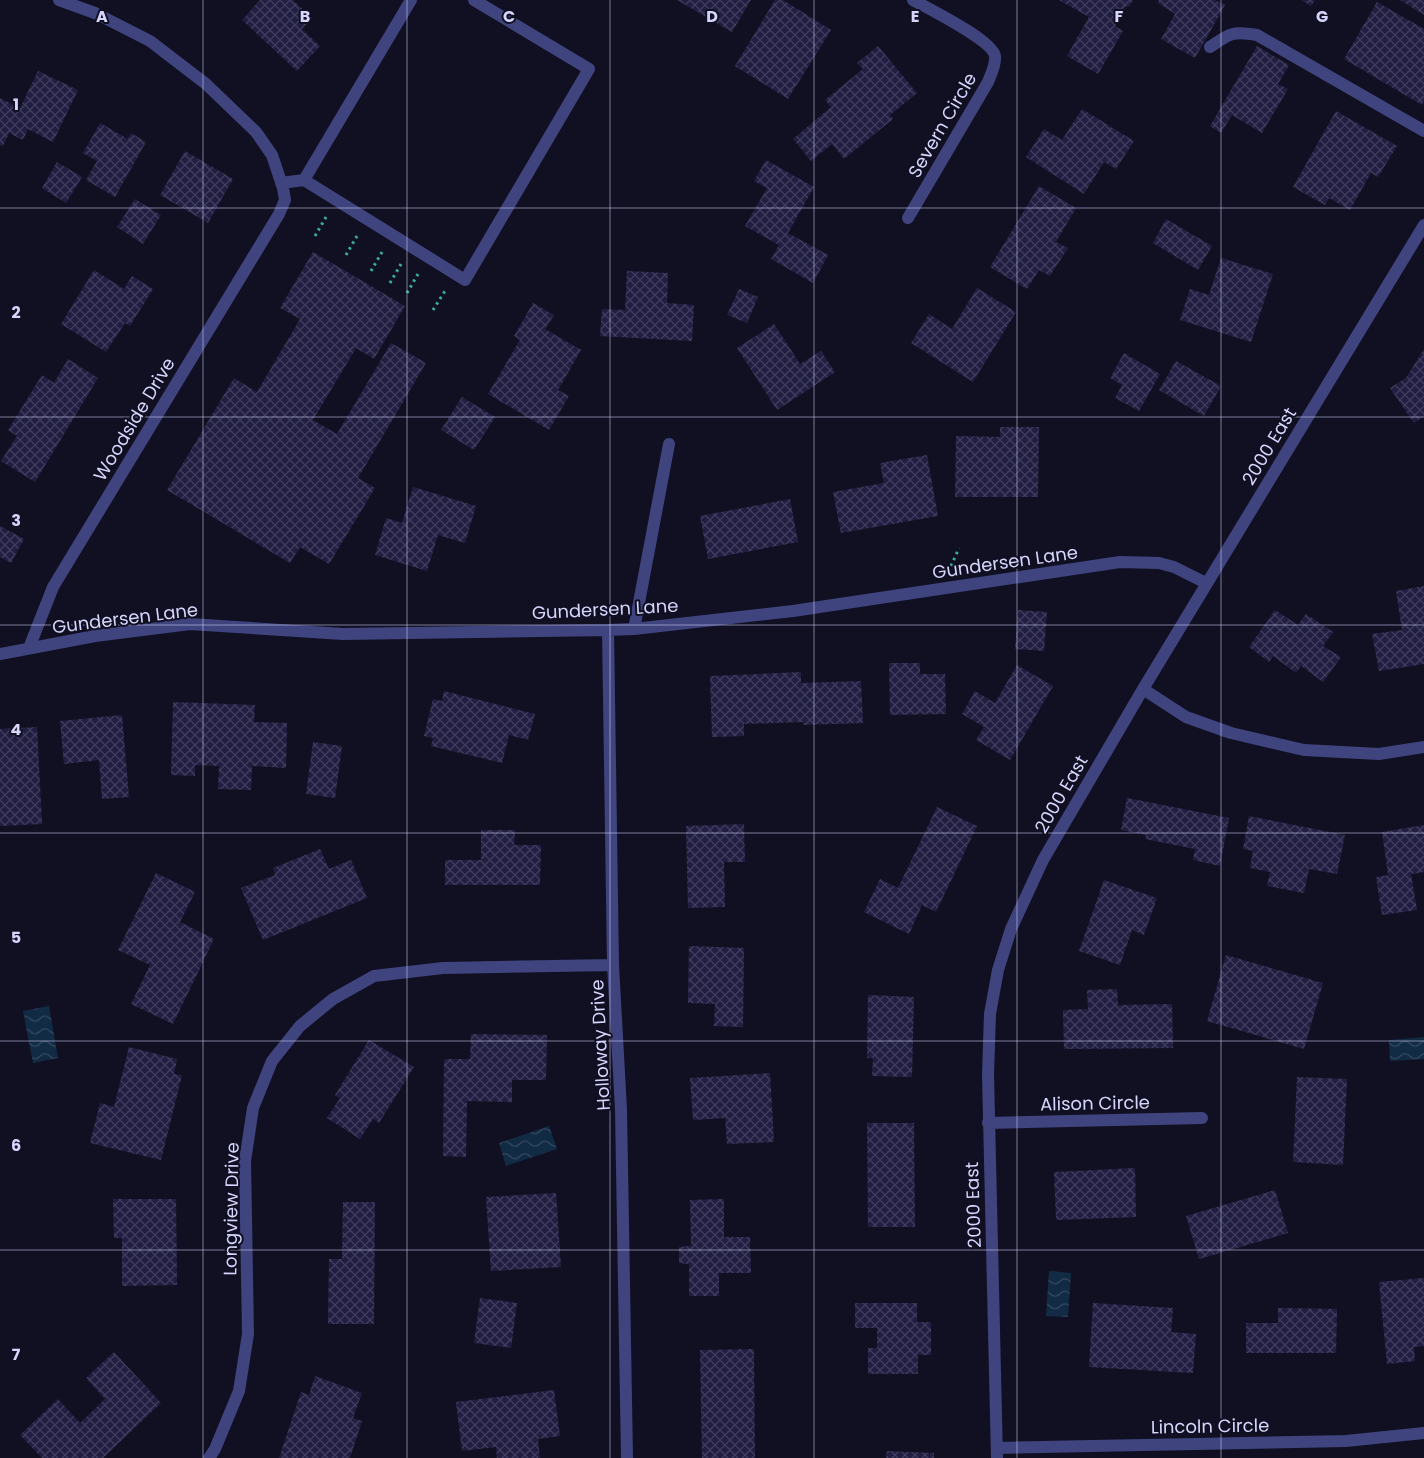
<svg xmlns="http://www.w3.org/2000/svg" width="1424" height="1458" font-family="Poppins,sans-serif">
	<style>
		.water { fill: url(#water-waves) }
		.building { fill: url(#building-cross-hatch) }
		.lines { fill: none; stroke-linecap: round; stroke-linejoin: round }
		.path { stroke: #39ac98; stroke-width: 3; stroke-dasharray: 2.5 4; stroke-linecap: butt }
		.minor { stroke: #3f447e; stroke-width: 12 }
		.grid { fill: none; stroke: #d6d5fc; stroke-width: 1; stroke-opacity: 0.55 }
		.labels { text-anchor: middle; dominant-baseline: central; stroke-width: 4; stroke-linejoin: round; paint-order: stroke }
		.street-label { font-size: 18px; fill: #d6d5fc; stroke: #111023 }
		.grid-label { font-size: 16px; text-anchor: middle; font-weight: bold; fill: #d6d5fc; stroke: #111023; stroke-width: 4; stroke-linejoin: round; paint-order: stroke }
	</style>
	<defs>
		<pattern id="water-waves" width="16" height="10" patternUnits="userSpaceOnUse" patternTransform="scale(1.25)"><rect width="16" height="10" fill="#122b45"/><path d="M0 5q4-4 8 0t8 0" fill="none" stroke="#344961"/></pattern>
		<pattern id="building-cross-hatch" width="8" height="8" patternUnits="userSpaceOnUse" patternTransform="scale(1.25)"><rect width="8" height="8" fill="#211e42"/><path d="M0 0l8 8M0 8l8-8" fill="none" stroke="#403e5e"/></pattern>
	</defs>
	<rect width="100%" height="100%" fill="#111023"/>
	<path class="water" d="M49 1006 58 1058 33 1063 23 1011Z
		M1424 1037V1059L1390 1061 1389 1040Z
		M549 1126 557 1149 506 1166 499 1143Z
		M1049 1271 1071 1273 1068 1317 1046 1316Z"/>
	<path class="building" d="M260 0H293L312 18 302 29 320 46 297 71 242 20Z
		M677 0H751L732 32Z
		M775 0H783L831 30 788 99 735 66Z
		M1059 0H1133L1129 7 1126 6 1115 26 1123 31 1098 74 1067 56 1089 17Z
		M1159 0H1215L1225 5 1195 58 1161 39 1175 14 1158 3Z
		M1301 0H1315L1311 6Z
		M1400 0H1424V15Z
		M1377 2 1424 29V101L1422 105 1344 59Z
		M878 46 917 93 890 115 893 119 844 159 832 144 811 161 793 139 831 107 825 100 863 69 857 63Z
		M1257 46 1289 65 1278 84 1288 89 1262 133 1232 115 1221 133 1210 126Z
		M38 71 78 90 53 142 28 129 23 140 9 133 3 146 0 145V98L20 108Z
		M1082 109 1134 141 1116 169 1104 162 1084 194 1026 157 1044 129 1062 140Z
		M1336 111 1397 146 1378 177 1371 173 1350 210 1329 198 1325 205 1293 187Z
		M100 123 128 139 131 133 146 142 115 197 86 180 97 161 83 153Z
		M185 151 233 179 208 223 160 195Z
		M766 160 814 187 788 233 828 255 813 283 771 259 779 245 745 226 767 188 754 181Z
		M57 162 82 177 66 203 42 188Z
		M1039 186 1076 208 1056 242 1068 248 1050 276 1039 270 1027 289 990 267Z
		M135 199 161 215 143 244 117 227Z
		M1166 219 1212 246 1198 270 1153 243Z
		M313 252 405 306 374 359 356 348 313 420 337 434 391 343 426 363 358 478 375 488 329 564 300 547 290 563 167 490 234 378 257 392 300 319 280 308Z
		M1221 258 1273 274 1251 342 1180 320 1190 289 1209 295Z
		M94 270 124 289 132 276 153 289 130 326 125 323 106 352 61 324Z
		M627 271 668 273 667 303 694 305 692 341 600 336 602 309 625 310Z
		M977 288 1016 312 973 382 911 343 929 314 952 329Z
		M739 289 758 297 747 323 727 315Z
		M533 303 554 315 545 329 581 350 558 390 569 396 549 430 488 394 520 340 514 336Z
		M774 324 800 364 821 351 835 372 777 410 737 348Z
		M1424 349V416L1414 423 1390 388 1406 378Z
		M1124 353 1160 374 1139 411 1115 398 1122 385 1110 378Z
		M68 359 98 378 35 482 1 461 17 436 8 430 42 375 54 383Z
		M1176 361 1221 386 1204 416 1159 390Z
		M462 397 495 417 474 450 441 430Z
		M1000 427H1039L1038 497H955L956 436 1000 437Z
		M927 455 938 516 841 533 833 492 884 483 880 463Z
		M413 487 476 506 465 543 438 535 427 571 375 555 386 518 402 523Z
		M790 499 798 542 708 559 700 516Z
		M0 526 24 539 11 563 0 557Z
		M1424 586V664L1379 671 1372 634 1402 630 1396 591Z
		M1018 610 1047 612 1044 651 1015 649Z
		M1275 610 1298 625 1306 614 1333 632 1323 646 1341 657 1323 682 1301 666 1296 673 1273 656 1269 662 1249 647Z
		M889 663H920V674H945L946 714 890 715Z
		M1017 665 1053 686 1010 760 976 740 984 727 962 714 975 691 995 703Z
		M801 672V683L861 681 863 723 804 725 803 722 744 724V736L712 737 710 676Z
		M444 691 535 714 528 740 509 735 502 763 431 746 433 738 424 736 433 699 442 701Z
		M173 702 255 705 254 722 287 723 286 768 252 766 251 790 218 789 219 766 195 765V776L171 775Z
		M122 715 129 797 102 799 99 760 64 764 60 721Z
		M37 727 42 824 0 826V729Z
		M313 742 342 746 335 798 306 794Z
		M1127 798 1229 818 1220 866 1193 860 1195 849 1145 839 1146 835 1121 830Z
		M937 807 977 826 936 912 922 905 909 934 864 912 880 879 898 888Z
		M1249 816 1345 835 1337 874 1309 869 1304 893 1267 886 1270 872 1250 868 1253 851 1243 849Z
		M744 824 745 862H724L725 907 688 908 686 826Z
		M1424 825V872L1411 874 1417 910 1382 915 1376 877 1388 875 1382 832Z
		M481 830H515L514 845H541L540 885H445V860H481Z
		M320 849 329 869 351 860 367 898 263 940 241 888 275 875 273 868Z
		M156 873 195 892 180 922 214 939 173 1024 131 1004 150 965 118 950Z
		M1104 880 1157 898 1144 935 1132 930 1120 965 1079 951Z
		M689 946 744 948 743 1027 714 1026 715 1004 688 1003Z
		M1226 955 1323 983 1304 1049 1207 1021Z
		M1117 989 1118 1005 1172 1004 1173 1048 1064 1049 1063 1010 1088 1009 1087 990Z
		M868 995 914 997 912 1077 872 1076 873 1058H867Z
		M471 1034 547 1035 546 1080H512V1102L467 1101 466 1157 443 1156 444 1059H470Z
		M369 1040 414 1067 379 1123 373 1119 360 1139 327 1118 340 1098 335 1095Z
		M129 1047 177 1059 174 1074 182 1075 161 1160 90 1143 100 1103 114 1107Z
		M770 1073 774 1142 727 1144 725 1118 693 1120 690 1078Z
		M1297 1077 1347 1079 1343 1165 1293 1162Z
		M867 1123H914L915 1227H868Z
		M1135 1168 1136 1217 1056 1220 1054 1172Z
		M1275 1190 1288 1233 1199 1259 1186 1216Z
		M556 1193 561 1267 491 1271 486 1197Z
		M113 1199H176L177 1285 122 1286V1238H114Z
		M724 1199V1237H750L751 1273H719V1296H689V1264L679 1263V1247L691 1246 690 1200Z
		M343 1202H375L374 1324H328L329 1259H342Z
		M1424 1278V1346L1414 1347 1415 1361 1387 1364 1379 1282Z
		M480 1298 517 1303 511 1348 474 1343Z
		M855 1303H917V1322H931V1355H918V1374H868V1348H877V1328H855Z
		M1093 1303 1173 1308 1171 1332 1196 1334 1193 1373 1089 1367Z
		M1278 1308 1337 1309 1336 1353H1246V1323H1278Z
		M754 1349 755 1458H702L700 1350Z
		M114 1352 161 1403 103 1458H42L20 1435 58 1399 80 1423 105 1399 86 1378Z
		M315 1376 362 1393 353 1418 362 1421 350 1458H279L301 1392 309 1395Z
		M554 1390 560 1436 538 1439 540 1458H497L496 1447 462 1451 456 1402Z
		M887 1451 934 1453V1458H886Z"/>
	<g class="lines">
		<path class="path" d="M315 236 326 217
			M346 255 357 236
			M371 271 382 252
			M390 283 401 264
			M407 293 418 274
			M433 310 445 291
			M951 566 959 548"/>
		<path class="minor" d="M1210 47C1230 33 1233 31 1257 35L1424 131
			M304 180 411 0
			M281 183 304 180 465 280 589 69 474 0
			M908 218 988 82C991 74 996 65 995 56 992 40 929 9 913 0
			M634 629 669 444
			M608 630 613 965 621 1109 627 1458
			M29 648 53 587 279 214 285 200 283 188 272 155 256 132 206 84 150 41 95 13 59 0
			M0 654 95 636 190 624 343 634 608 630 634 629 793 611 1120 562 1159 563 1174 567 1206 583
			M1143 689 1186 717 1231 733 1304 750 1379 754 1424 747
			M988 1123 1202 1118
			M997 1448 1346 1441 1424 1433
			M209 1458 215 1449 239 1391 248 1334 245 1161 253 1108 272 1061 300 1026 333 999 374 976 443 968 613 965
			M997 1458 988 1075 990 1014 998 970 1011 929 1043 860 1143 689 1424 225"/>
	</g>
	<path class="grid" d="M203 0V1458M407 0V1458M610 0V1458M814 0V1458M1017 0V1458M1221 0V1458M0 208H1424M0 417H1424M0 625H1424M0 833H1424M0 1041H1424M0 1250H1424"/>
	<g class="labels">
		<g class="street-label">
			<text transform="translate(942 125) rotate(-60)">Severn Circle</text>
			<text transform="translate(134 419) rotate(-59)">Woodside Drive</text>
			<text transform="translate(1269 446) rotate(-59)">2000 East</text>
			<text transform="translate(1005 562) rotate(-8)">Gundersen Lane</text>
			<text transform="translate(605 609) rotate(-3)">Gundersen Lane</text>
			<text transform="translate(125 618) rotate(-7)">Gundersen Lane</text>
			<text transform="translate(1061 794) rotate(-60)">2000 East</text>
			<text transform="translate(600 1045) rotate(-93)">Holloway Drive</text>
			<text transform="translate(1095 1103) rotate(-1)">Alison Circle</text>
			<text transform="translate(973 1205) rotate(-92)">2000 East</text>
			<text transform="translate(231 1209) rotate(-89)">Longview Drive</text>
			<text transform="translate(1210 1426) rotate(-1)">Lincoln Circle</text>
		</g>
	</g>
	<g class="grid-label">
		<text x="102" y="22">A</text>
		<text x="305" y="22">B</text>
		<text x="509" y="22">C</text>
		<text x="712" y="22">D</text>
		<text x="915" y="22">E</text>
		<text x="1119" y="22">F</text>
		<text x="1322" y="22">G</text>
		<text x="16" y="110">1</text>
		<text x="16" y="318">2</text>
		<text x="16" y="526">3</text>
		<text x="16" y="735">4</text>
		<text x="16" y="943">5</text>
		<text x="16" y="1151">6</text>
		<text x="16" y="1360">7</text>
	</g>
</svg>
